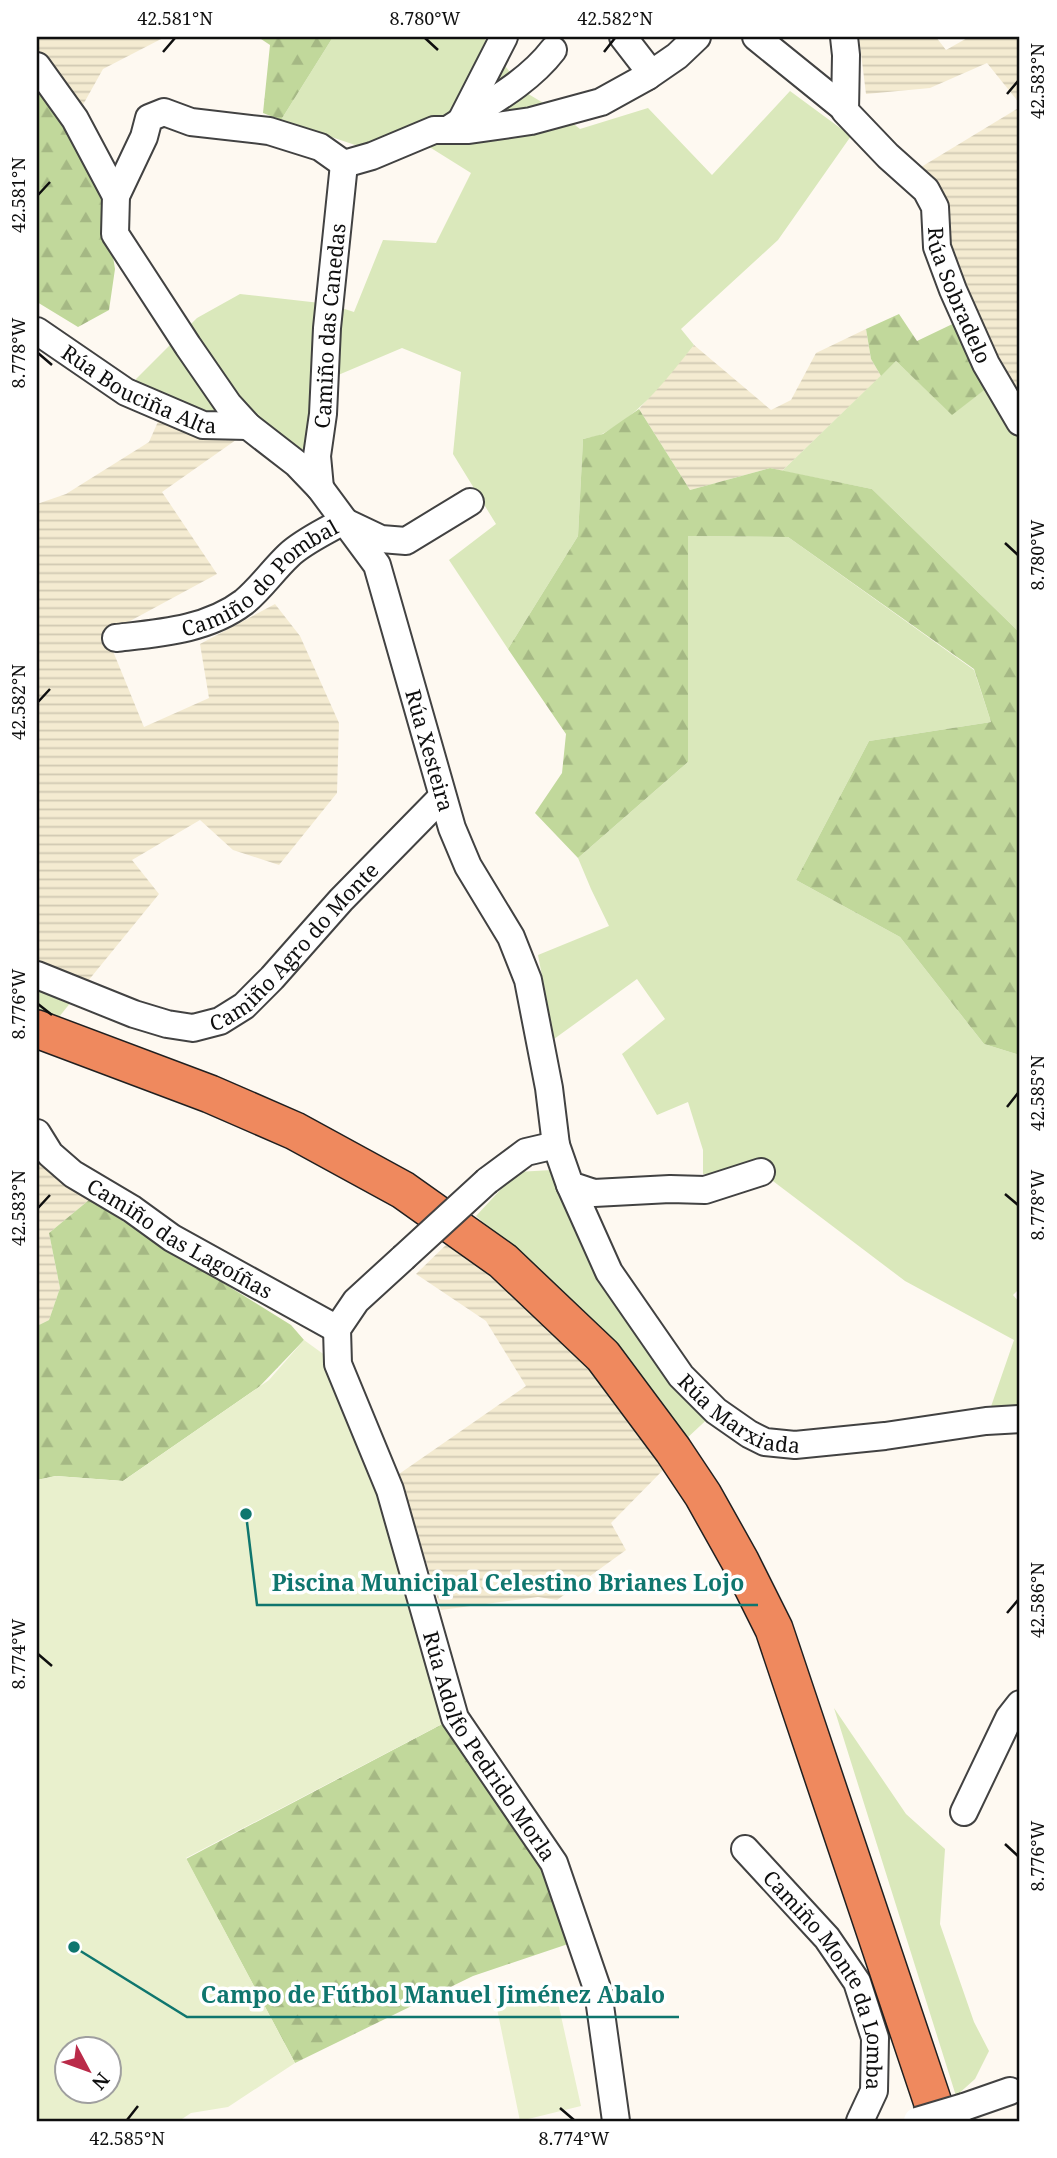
<svg xmlns="http://www.w3.org/2000/svg" width="1057" height="2158" font-family="'Noto Serif',serif">
	<style>
		.farmland { fill: url(#farmland-rules) }
		.grass { fill: #dae8bb }
		.forest { fill: url(#forest-firs) }
		.pitch { fill: #e9f0cd; fill-rule: evenodd }
		.lines { fill: none; stroke-linecap: round; stroke-linejoin: round }
		.minor-casing { stroke: #424242; stroke-width: 30 }
		.highway-casing { stroke: #202020; stroke-width: 40 }
		.minor { stroke: #fff; stroke-width: 26 }
		.highway { stroke: #ef895e; stroke-width: 37 }
		.minor-bridge-casing { stroke: #424242; stroke-width: 30; stroke-linecap: butt }
		.minor-bridge { stroke: #fff; stroke-width: 26 }
		.ticks { fill: none; stroke: #0f0f0f; stroke-width: 2.5 }
		.labels { text-anchor: middle; dominant-baseline: central; stroke-width: 7; stroke-linejoin: round; paint-order: stroke }
		.street-label { font-size: 21px; fill: #0f0f0f; stroke: #fff }
		.leader { fill: none; stroke: #0f766e; stroke-width: 2.5 }
		.callout-dot { fill: #0f766e; stroke: #fff; stroke-width: 2.5 }
		.callout-label { font-size: 23px; text-anchor: middle; font-weight: bold; fill: #0f766e; stroke: #fff; stroke-width: 7; stroke-linejoin: round; paint-order: stroke }
		.neatline { fill: none; stroke: #0f0f0f; stroke-width: 2.5 }
		.ticks-label { font-size: 18px; text-anchor: middle; fill: #0f0f0f }
	</style>
	<defs>
		<pattern id="farmland-rules" width="6" height="5" patternUnits="userSpaceOnUse" patternTransform="scale(1.75)"><rect width="6" height="5" fill="#f4ebd1"/><path d="M0 2.5h6" fill="none" stroke="#d0c8b2"/></pattern>
		<pattern id="forest-firs" width="22" height="20" patternUnits="userSpaceOnUse" patternTransform="scale(1.75)"><rect width="22" height="20" fill="#c1d89b"/><path d="M5 1l3.5 6h-7zM16 11l3.5 6h-7z" fill="#a5b884"/></pattern>
	</defs>
	<rect width="100%" height="100%" fill="#fef9f1"/>
	<path class="farmland" d="M37 37 41 38 165 37 103 69 75 119 37 66Z
		M859 37H936L946 50 969 37H1020V104L987 63 930 88 866 94Z
		M1020 107V422L908 175Z
		M866 329 871 359 881 376 782 471 770 468 690 490 639 409 694 345 771 410 791 400 816 353Z
		M164 408 243 435 162 492 217 574 106 634 144 727 209 698 200 644 275 604 300 636 339 723 337 793 279 865 233 850 200 820 132 860 159 894 79 992 37 977V504L66 494 149 442Z
		M37 1132 93 1185 89 1200 49 1233 60 1288 49 1320 37 1326Z
		M451 1240 603 1356 666 1467 611 1523 626 1550 557 1600 538 1597 441 1610 399 1474 526 1386 486 1321 416 1274Z"/>
	<path class="grass" d="M333 37H483L525 92 560 113 580 129 648 108 712 175 790 91 851 136 778 240 681 329 694 345C668 377 642 413 604 433 598 437 590 437 583 439L578 536 508 649 449 560 496 524 453 454 461 372 402 348 324 381 312 443 294 454 138 397 136 379 197 318 240 294 329 304 354 312 383 240 436 243 471 173 415 138 364 148 281 120Z
		M896 361 952 414 996 381 1020 422V633L872 489 782 471Z
		M688 536 788 537 974 670 991 722 869 741 796 880 900 937 984 1044 1020 1055V1288L1013 1295 1020 1303V1419L986 1421 1014 1340 905 1281 761 1172 703 1174V1150L688 1102 657 1115 622 1054 665 1019 637 979 554 1039 538 955 609 926 591 889 578 858 688 762Z
		M37 977 79 992 59 1017 37 1008Z
		M552 1170 716 1411 685 1440 544 1276 476 1216 517 1172Z
		M834 1708 906 1814 945 1849 940 1924 974 2022 989 2051 975 2079 956 2096Z"/>
	<path class="forest" d="M258 37H333L281 120 263 113 270 45Z
		M37 66 104 201 115 269 109 310 78 327 37 302Z
		M899 314 917 341 965 318 996 381 952 415 896 361 881 376 871 359 866 329Z
		M639 409 690 490 770 468 872 489 1020 633V1055L984 1044 900 937 796 880 869 741 991 722 974 669 788 537 688 536V762L578 858 535 813 562 773 566 734 508 649 578 536 583 439 603 434Z
		M89 1200 291 1325 304 1340 259 1387 123 1481 56 1476 37 1480V1326L49 1320 60 1288 49 1233Z
		M465 1712 554 1863 571 1943 473 1976 295 2063 186 1859Z"/>
	<path class="pitch" d="M304 1340 326 1356 465 1712 186 1858 295 2063 228 2107 191 2113 179 2121H37V1480L56 1476 123 1481 269 1380ZM66 2050H108V2092H66Z
		M555 1989 581 2106 520 2121 495 1999Z"/>
	<g class="lines">
		<defs>
			<g id="minor">
				<path d="M623 37 647 68 648 76"/>
				<path id="s1" d="M697 37 677 56 648 76 601 102 531 121 469 130H434L372 156 344 164 320 147 269 131 191 122 164 112 149 118 144 137 116 196 115 234 188 346 228 404 248 426 297 464 320 488 377 565 452 828 468 866 511 937 528 980 549 1088 556 1145 570 1185 594 1193 670 1189 705 1190 761 1172"/>
				<path d="M756 37 845 109"/>
				<path id="s2" d="M844 37 846 55 845 111 888 156 926 190 935 207 937 247 953 290 986 364 1020 422"/>
				<path d="M37 66 75 119 116 196"/>
				<path d="M462 119 504 37"/>
				<path d="M449 129C485 105 527 84 553 50"/>
				<path id="s3" d="M37 331 126 392 203 425 248 426"/>
				<path id="s4" d="M320 488 317 456 323 414 327 328 344 164"/>
				<path id="s5" d="M116 638C160 633 207 630 244 602 261 588 273 570 289 555 304 541 325 532 343 521L381 539 406 541 470 502"/>
				<path id="s6" d="M37 975 134 1014 167 1024 193 1028 220 1021 244 1006 272 978 341 900 442 797"/>
				<path id="s7" d="M37 1133 50 1154 73 1174 132 1209 172 1238 337 1329"/>
				<path d="M487 1181 526 1152 556 1145"/>
				<path id="s8" d="M570 1185 609 1272 681 1376 716 1411 749 1434 765 1442 795 1445 885 1436 986 1421 1020 1419"/>
				<path id="s9" d="M403 1258 356 1301 337 1329 338 1364 390 1490 455 1718 554 1863 598 1991 616 2121"/>
				<path d="M964 1812 1009 1718 1020 1704"/>
				<path id="s10" d="M745 1849 827 1938 857 1982 875 2038 874 2091 860 2121"/>
				<path d="M964 2107 1010 2091"/>
			</g>
			<path id="highway" d="M37 1029 210 1094 295 1131 403 1190 503 1261 603 1356 673 1450 703 1495 740 1561 774 1629 939 2121"/>
		</defs>
		<use href="#minor" class="minor-casing"/>
		<use href="#highway" class="highway-casing"/>
		<use href="#minor" class="minor"/>
		<use href="#highway" class="highway"/>
		<defs>
			<path id="minor-bridge" d="M403 1258 487 1181
				M917 2121 964 2107"/>
		</defs>
		<use href="#minor-bridge" class="minor-bridge-casing"/>
		<use href="#minor-bridge" class="minor-bridge"/>
	</g>
	<path class="ticks" d="M425 38 438 50M163 52 175 38M604 52 615 38M1007 94 1018 81M38 195 50 182M38 353 52 365M1005 543 1018 555M38 702 50 689M38 1004 52 1015M1007 1107 1018 1093M1005 1194 1018 1205M38 1208 50 1195M1007 1613 1018 1600M38 1654 52 1666M1005 1844 1018 1856M560 2108 574 2120M127 2120 138 2106"/>
	<g class="labels">
		<g class="street-label">
			<text stroke="none"><textPath href="#s2" startOffset="299">Rúa Sobradelo</textPath></text>
			<text stroke="none"><textPath href="#s4" startOffset="163">Camiño das Canedas</textPath></text>
			<text stroke="none"><textPath href="#s3" startOffset="119">Rúa Bouciña Alta</textPath></text>
			<text stroke="none"><textPath href="#s5" startOffset="161">Camiño do Pombal</textPath></text>
			<text stroke="none"><textPath href="#s1" startOffset="1330">Rúa Xesteira</textPath></text>
			<text stroke="none"><textPath href="#s6" startOffset="298">Camiño Agro do Monte</textPath></text>
			<text stroke="none"><textPath href="#s7" startOffset="180">Camiño das Lagoíñas</textPath></text>
			<text stroke="none"><textPath href="#s8" startOffset="294">Rúa Marxiada</textPath></text>
			<text stroke="none"><textPath href="#s9" startOffset="546">Rúa Adolfo Pedrido Morla</textPath></text>
			<text stroke="none"><textPath href="#s10" startOffset="159">Camiño Monte da Lomba</textPath></text>
		</g>
	</g>
	<path class="leader" d="M246 1514L257 1605H758M74 1947L187 2017H679"/>
	<g class="callout-dot">
		<circle cx="246" cy="1514" r="7"/>
		<circle cx="74" cy="1947" r="7"/>
	</g>
	<g class="callout-label">
		<text x="508" y="1591">Piscina Municipal Celestino Brianes Lojo</text>
		<text x="433" y="2003">Campo de Fútbol Manuel Jiménez Abalo</text>
	</g>
	<rect width="1057" height="2158" fill="none" stroke="#ffffff" stroke-width="77"/>
	<g transform="translate(88 2070) rotate(131)"><circle r="33" fill="#ffffff" stroke="#9f9f9f" stroke-width="2"/>
	<path d="M0-5L12 26L0 18L-12 26Z" fill="#ba2b49"/>
	<text y="-10" font-size="19" font-weight="bold" text-anchor="middle" fill="#0f0f0f">N</text>
	</g>
	<rect x="38" y="38" width="980" height="2082" class="neatline"/>
	<g class="ticks-label">
		<text x="175" y="25">42.581°N</text>
		<text x="425" y="25">8.780°W</text>
		<text x="615" y="25">42.582°N</text>
		<text transform="translate(1038 81) rotate(-90)" y="6">42.583°N</text>
		<text transform="translate(19 195) rotate(-90)" y="6">42.581°N</text>
		<text transform="translate(19 353) rotate(-90)" y="6">8.778°W</text>
		<text transform="translate(1038 555) rotate(-90)" y="6">8.780°W</text>
		<text transform="translate(19 702) rotate(-90)" y="6">42.582°N</text>
		<text transform="translate(19 1004) rotate(-90)" y="6">8.776°W</text>
		<text transform="translate(1038 1093) rotate(-90)" y="6">42.585°N</text>
		<text transform="translate(1038 1205) rotate(-90)" y="6">8.778°W</text>
		<text transform="translate(19 1208) rotate(-90)" y="6">42.583°N</text>
		<text transform="translate(1038 1600) rotate(-90)" y="6">42.586°N</text>
		<text transform="translate(19 1654) rotate(-90)" y="6">8.774°W</text>
		<text transform="translate(1038 1856) rotate(-90)" y="6">8.776°W</text>
		<text x="127" y="2145">42.585°N</text>
		<text x="574" y="2145">8.774°W</text>
	</g>
</svg>
